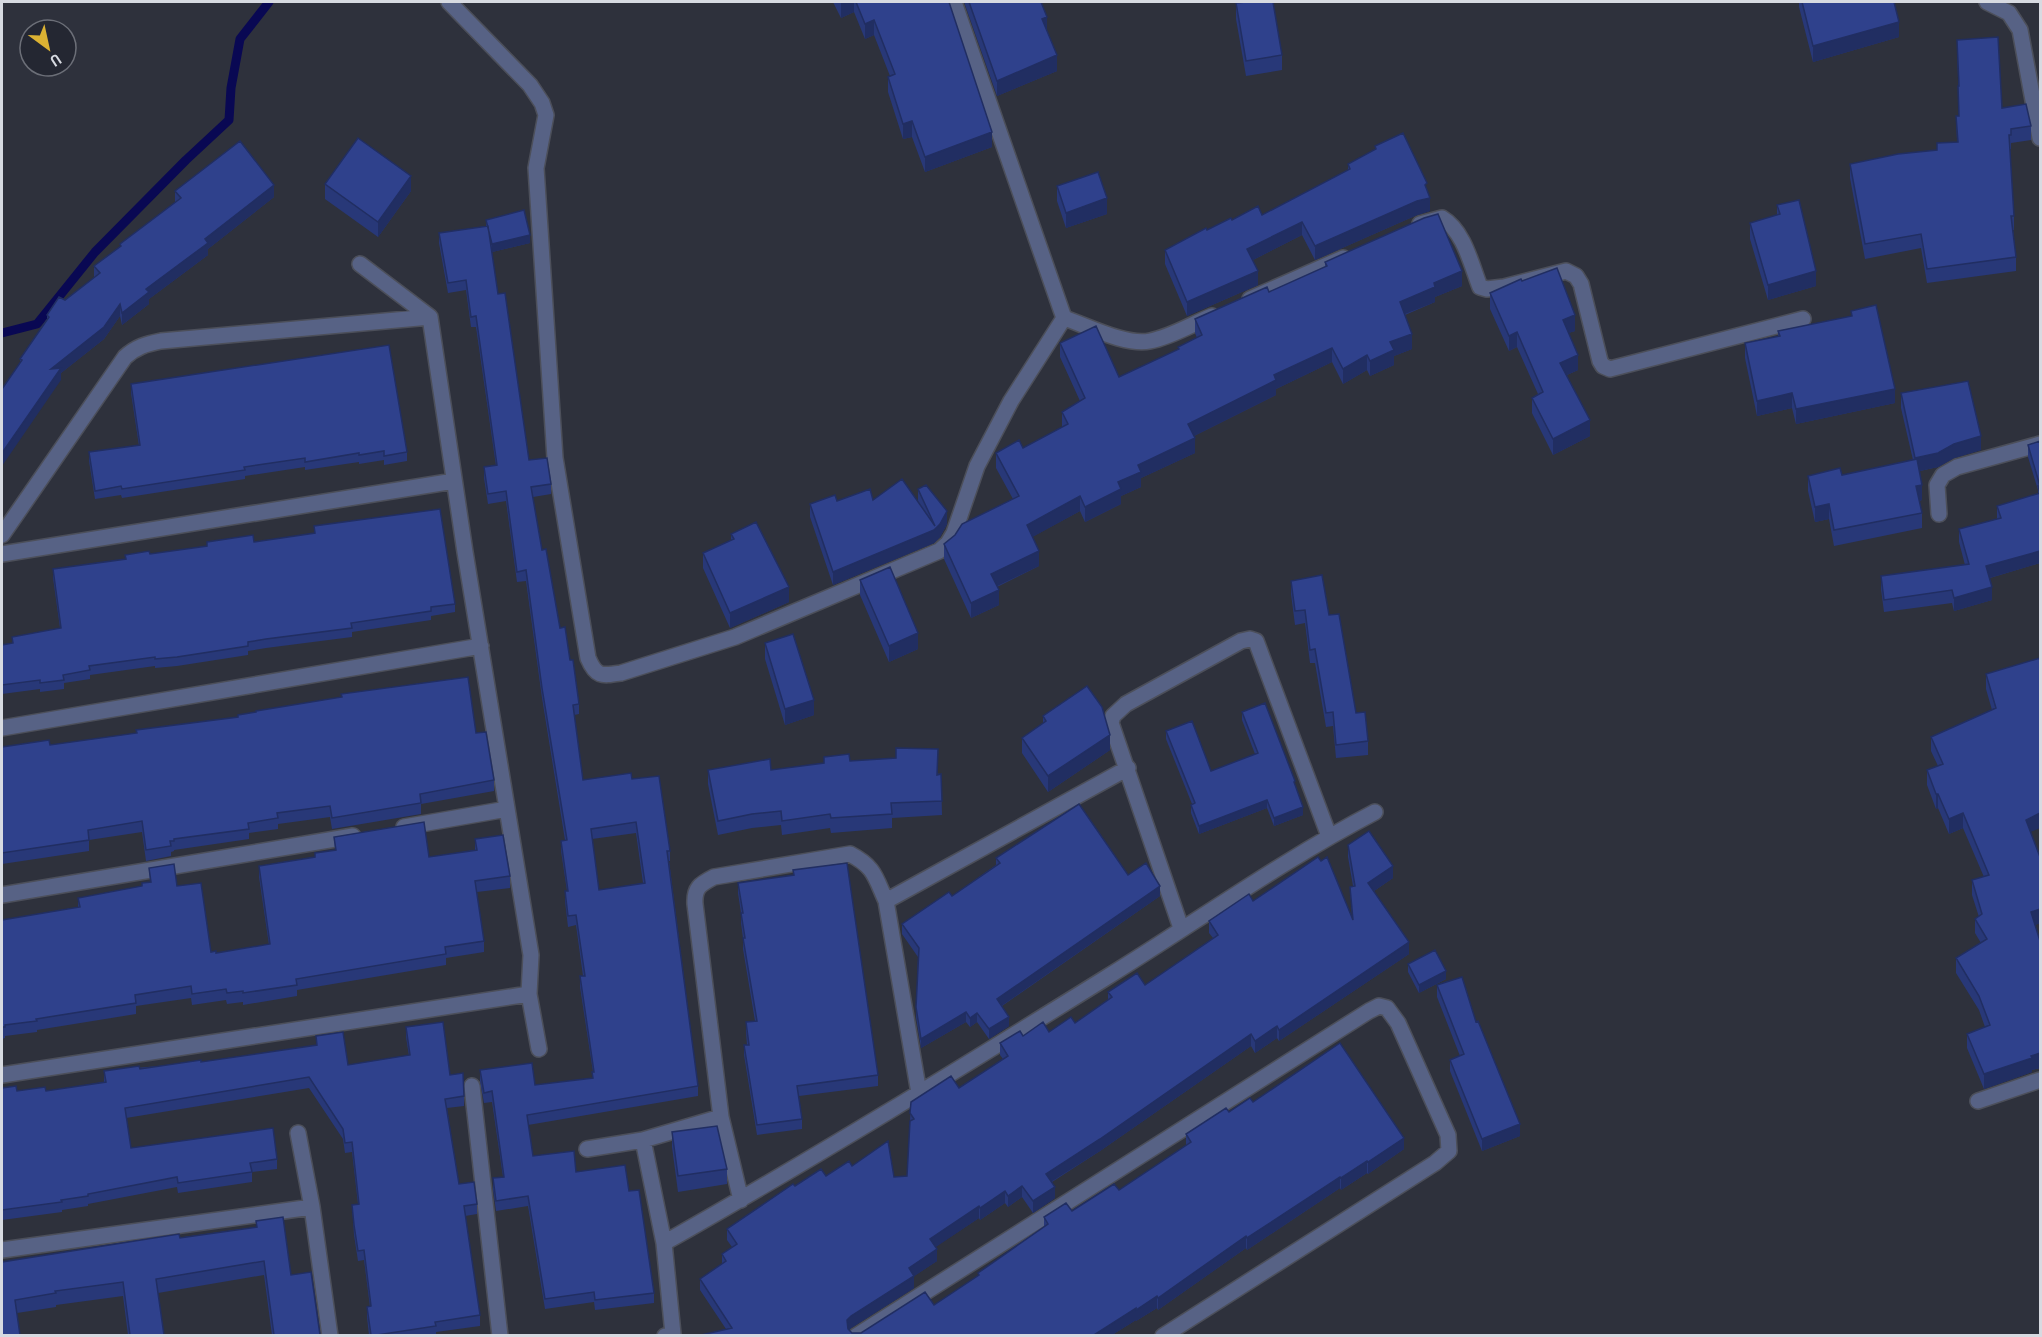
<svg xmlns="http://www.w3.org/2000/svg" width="2042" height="1337" font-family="'Archivo Narrow',sans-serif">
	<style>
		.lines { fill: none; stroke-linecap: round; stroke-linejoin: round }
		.stream { stroke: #090853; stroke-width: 9 }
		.minor-casing { stroke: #4c4f5a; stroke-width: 18 }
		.minor { stroke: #576285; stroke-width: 15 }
		.wall { fill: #283878; fill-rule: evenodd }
		.shaded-wall { fill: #212e62 }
		.building { fill: #2f418c; stroke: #212e62; stroke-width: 1.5; fill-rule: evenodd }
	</style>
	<rect width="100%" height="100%" fill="#2e313c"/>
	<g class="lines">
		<path class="stream" d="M2 333 37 324 95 252 186 160 229 120 231 88 240 39 269 2"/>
		<defs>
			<path id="minor" d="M449 2 530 85 542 103 546 115 536 168 555 458 588 658C596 677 601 676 621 673L735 637 939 551 948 543 954 533 977 466 1011 401 1064 318
				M954 2 1064 318C1088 326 1126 346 1150 341 1171 337 1192 324 1212 316
				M1987 2 2009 13 2020 30 2040 138
				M1420 224 1442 218C1464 231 1471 264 1480 287L1487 289 1504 287 1566 271 1576 276 1581 284 1600 361 1603 366 1610 369 1803 319
				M1250 299 1343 258
				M1939 514 1937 485 1943 475 1957 467 2040 444
				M2 535 125 357C136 347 146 344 161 341L430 317
				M2 554 454 481
				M2 728 481 646
				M404 827 507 809
				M2 895 353 836
				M886 901 919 1093
				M1181 928 1111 723 1113 716 1126 704 1241 641 1250 639 1256 641 1329 836
				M529 994 539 1049
				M2 1075 529 994 531 955 465 552 430 317 360 264
				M472 1086 500 1336
				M1978 1101 2040 1080
				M298 1133 312 1207 330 1336
				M643 1140 664 1243
				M587 1149 643 1140 721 1117
				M741 1200 721 1117 695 904C694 888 700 884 714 877L850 854C875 867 875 877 886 901L1128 768
				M2 1250 312 1207
				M665 1336 673 1334 664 1243C813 1159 959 1069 1104 979 1195 923 1281 861 1375 812
				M856 1336 1369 1011 1379 1006 1387 1008 1398 1023 1448 1135 1449 1151 1435 1163 1163 1336"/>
		</defs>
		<use href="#minor" class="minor-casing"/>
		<use href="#minor" class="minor"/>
	</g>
	<path class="wall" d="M833 2H949L992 147 925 172 912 137 903 139 888 92V77L890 76 874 35 865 39 854 12 841 18Z
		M964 2H1041L1047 32 1057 71 997 96Z
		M1799 2H1894L1899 37 1813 62 1799 7Z
		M1236 3 1282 55V70L1246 76 1236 19Z
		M1957 40 2002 108 2031 126V140L2011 143V149H2010L2014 216V230H2013L2016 257V271L1927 283 1921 248 1865 259 1850 178V164L1937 150 1957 142 1956 116H1959Z
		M1375 146 1427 192 1430 211 1417 215 1315 260 1302 235 1253 260 1258 285 1187 316 1165 264V250L1207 230 1232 220 1262 215 1348 170V164L1375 150Z
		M325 184 411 191 378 237 325 199Z
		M1057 186 1107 214 1066 228 1057 201Z
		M175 191 274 197 208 249V255L149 299V304L122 325 120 316 104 339 61 373V380L20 363V359L47 320V315L94 278V266L120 247V244L175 202Z
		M1777 205 1816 286 1768 300 1750 239V223L1777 215Z
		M486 220 530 243 492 252 498 294 529 460 551 484V494L533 497 542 550 560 628 570 660 579 704V714L574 715 583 780 632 779 670 851V861H669L698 1086V1096L528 1125 533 1156 629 1191 654 1293V1303L595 1310 594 1302 545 1309 528 1206 496 1211 493 1189V1178L503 1177 492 1102 484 1103 480 1081V1070L535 1085 592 1078 593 1072 580 987V976H583L576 925 568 927 565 901V891H567L561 851V841L565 840 542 698 526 581 517 582 506 501 488 504 484 478V467L496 466 476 327H471L466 290 448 293 439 243V233L486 226ZM636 833 643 883 599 890 592 839Z
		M1325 262 1462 286 1435 297V302L1405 315 1412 349 1394 356V365L1370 376 1367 370 1343 384 1332 362 1276 389V395L1194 436 1195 453 1141 478V487L1121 496V504L1085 522 1080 511 1032 537 1039 566 997 587 999 605 971 618 944 559V544L1013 499 996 468V453L1023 448 1062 427V412L1080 401 1060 357V343L1119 377 1178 350V347L1197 338 1195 333V319L1269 292 1325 267Z
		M1522 281 1575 331 1568 333 1578 370 1567 375 1590 436 1553 455 1532 413V398L1538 394 1517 347 1509 351 1490 309V293Z
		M1851 311 1895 403 1796 424 1792 408 1757 416 1745 358V343L1778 336V331L1851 316Z
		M131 384 407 452V461L384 465V460L359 464V462L305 470V467L245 476V479L122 498 121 495 95 499 89 461V452L139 446 131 393Z
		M1901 393 1981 450 1954 458 1938 467 1920 471 1922 500 1919 501 1922 513V528L1834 546 1829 519 1815 522 1808 491V476L1842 475 1913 460 1901 408Z
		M2040 441V563L1990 578 1992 600 1954 611 1952 603 1884 612 1881 589V576L1965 565 1959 542V529L1997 519V506L2038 494V490L2028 457V445Z
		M918 489 947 524 940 537 934 543 833 585 810 517V504L837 501 873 500 918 502Z
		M314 526 455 604V612L431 616V620L352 632V637L266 648 248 651V655L177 666 155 668V666L90 675V679L64 683V689L40 692V689L2 694V645L12 644V637L60 628 53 578V569L125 559V555L150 554 254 542 314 534Z
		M731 534 789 602 730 628 703 568V553L731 540Z
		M860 580 918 649 889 662 860 595Z
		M1291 581 1329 615 1356 713 1368 741V755L1336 758 1333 726 1326 727 1315 663H1310L1305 623 1295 625 1291 594Z
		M765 643 814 715 785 725 765 659Z
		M1986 674 2031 832 2040 923 2035 925 2040 941V1068L2032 1070V1072L1984 1089 1967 1048V1034L1985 1027 1979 1010 1956 973V958L1981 943 1975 933V919L1979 917 1972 895V880L1984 877 1963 828 1949 834 1938 808 1936 809 1927 785V770L1938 766 1931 751V737L1992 710 1986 689Z
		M1242 712 1295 787 1303 815 1274 826 1267 808 1199 834 1191 813V805L1192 804 1166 739V731L1211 771 1255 754 1242 720Z
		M1043 716 1110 750 1048 792 1022 753V738L1043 724Z
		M476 733 494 780V791L421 804V814L332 829 330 817 278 824V829L249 833V839L174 850V851L171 852V856L146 861 142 832 89 840V851L2 864V747Z
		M824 757 941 774 942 815 892 818V828L831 833 830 828 782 835 781 825 752 828 718 835 708 784V770H771L824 763Z
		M334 837 429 857 475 850V839L510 876V888L477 892 484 941V952L446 958V965L297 990V996L243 1005V1002L227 1004 226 1000 192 1005 191 998 136 1006V1014L37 1030V1032L5 1036V1038L2 1039V920L78 907V898L142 886 150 882 149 868 177 886 211 952 216 953 269 945 259 877V866L315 857V853L335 850Z
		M1348 845 1393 878 1374 891 1409 954 1279 1041 1277 1038 1255 1053 1251 1046 1100 1151 1052 1182 1055 1198 1033 1213 1022 1197 1008 1207 1005 1203 980 1220 979 1218 935 1247 937 1261 914 1276V1288L851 1328 849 1330 852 1333H861L934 1305 978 1276V1273L1044 1227V1217L1072 1211 1119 1190 1186 1145V1134L1229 1112 1253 1102 1404 1149 1368 1174 1367 1173 1341 1190 1340 1188 1247 1250 1246 1248 1158 1310 1157 1308 1136 1321V1320L1112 1335H701L726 1329 700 1290V1279L722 1264V1254L732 1247 727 1240V1229L795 1186 826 1176 852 1166 894 1177 907 1176 911 1102 959 1088 1003 1059 1000 1055V1043L1023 1036 1049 1032 1075 1023 1108 1000V992L1145 985 1213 938 1209 933V921L1253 901 1352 916 1350 887 1353 886 1348 857Z
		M996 858 1128 875 1160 896 1002 1006 1009 1026 989 1039 977 1022 970 1027 966 1022 921 1048 916 1017 918 957 902 934V924L952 896 996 865Z
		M793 870 878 1075V1086L799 1096 802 1119V1129L757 1135 744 1055V1045H747L746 1032V1022L755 1021 743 949V938L741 923V913L738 893V883L793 875Z
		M1408 964 1446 979 1419 993 1408 972Z
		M1437 985 1520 1136 1482 1151 1450 1071V1060L1460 1056 1437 997Z
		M406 1027 450 1075 464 1096V1106L447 1108 459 1184 477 1204V1214L465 1216 480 1315V1326L436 1332V1335H369L367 1317V1307H370L364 1260 358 1261 354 1235 352 1205 358 1204 352 1152 345 1153 343 1139 309 1088 126 1118 131 1148 277 1159V1169L252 1172V1182L178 1193 177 1187 88 1204V1206L62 1210V1212L2 1220V1088L17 1091H46L104 1082V1071L201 1062 316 1045V1036L348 1065 409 1056 406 1037Z
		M672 1132 727 1169V1184L678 1192 672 1147Z
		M256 1221 291 1275 320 1335H272L264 1275 158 1293 164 1335H128L123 1296 56 1305V1307L17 1313 2 1262 256 1227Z"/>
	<path class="shaded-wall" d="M843 2H854V12L841 18V3Z
		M1047 17V32L1042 19Z
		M874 20V35L865 39V24Z
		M1899 22V37L1813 62V46Z
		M1057 55V71L997 96V81Z
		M912 121V137L903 139V124Z
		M992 132V147L925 172V157Z
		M411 176V191L378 237V222Z
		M274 185V197L208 249V255L149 299V304L122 325V313L146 289 205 239Z
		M1107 198V214L1066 228V213Z
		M1430 198V211L1417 215 1315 260V246L1417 201Z
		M1302 222V235L1247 263V249Z
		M530 235V243L492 252V244Z
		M1258 271V285L1187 316V302Z
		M1462 271V286L1435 297V302L1400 316V302L1434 283Z
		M1816 271V286L1768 300V285Z
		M120 304V316L104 339 61 373V380L2 466V453L51 369Z
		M1575 315V331L1563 335V320Z
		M1517 332V347L1509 351V336Z
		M1412 334V349L1394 356V365L1370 376V361L1390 342Z
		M1332 348V362L1276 389V395L1188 439V424L1274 375Z
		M1367 355V370L1343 384V369Z
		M1578 355V370L1560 378V363Z
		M1895 389V403L1796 424V409Z
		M1792 393V408L1757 416V401Z
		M1590 420V436L1553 455V439Z
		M1981 436V450L1954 458 1938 467 1915 472V458L1954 444Z
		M1195 438V453L1141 478V487L1121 496V504L1085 522V507L1118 482 1138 465Z
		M1922 485V500L1916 502V486Z
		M1080 496V511L1027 540V525Z
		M1829 504V519L1815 522V507Z
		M947 511V524L940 537 934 543 833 585V572L934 530Z
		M1039 551V566L991 589V574Z
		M2040 551V563L1986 579V566Z
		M789 587V602L730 628V613Z
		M1992 587V600L1954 611V598Z
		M999 590V605L971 618V603Z
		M918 633V649L889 662V646Z
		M814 700V715L785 725V709Z
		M1110 735V750L1048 792V776Z
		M1936 794H1938V808L1936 809Z
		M1267 800V808L1199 834V826Z
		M1303 807V815L1274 826V818Z
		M1963 813V828L1949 834V819Z
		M2040 813V828L2026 834V820Z
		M1393 866V878L1368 895V883Z
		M1160 886V896L997 1009V999Z
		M2040 909V923L2031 927V912Z
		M1409 942V954L1279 1041V1030Z
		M1446 971V979L1419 993V985Z
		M966 1012V1022L921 1048V1039Z
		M977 1013V1022L970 1027V1018Z
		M1009 1017V1026L989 1039V1029Z
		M1277 1026V1038L1255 1053V1041Z
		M1251 1034V1046L1100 1151 1046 1185V1174Z
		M2040 1053V1068L2032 1070V1072L1984 1089V1074L2031 1056Z
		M1520 1124V1136L1482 1151V1139Z
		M1404 1138V1149L1368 1174V1162Z
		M1367 1161V1173L1341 1190V1178Z
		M1340 1177V1188L1247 1250V1238Z
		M1022 1186V1197L1008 1207V1196Z
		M1055 1187V1198L1033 1213V1201Z
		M1005 1191V1203L980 1220V1208Z
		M979 1206V1218L930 1251V1239Z
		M1246 1236V1248L1158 1310V1298Z
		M937 1249V1261L913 1277 914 1276V1288L851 1328 847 1332V1320L851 1316 909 1268Z
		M1157 1296V1308L1136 1321V1310Z
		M1136 1308V1320L1112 1335H1094Z"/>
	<path class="building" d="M856 2H949L992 132 925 157 912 121 903 124 888 77 895 74 874 20 865 24Z
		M969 2H1041L1047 17 1042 19 1057 55 997 81Z
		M1246 2H1273L1282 55 1246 61 1236 3Z
		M1802 2H1894L1899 22 1813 46Z
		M1998 37 2002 108 2026 104 2031 126 2011 129V135H2009L2014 216H2011L2016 257 1927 269 1921 234 1865 244 1850 164 1898 154 1937 150V143L1958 142 1956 116H1959L1958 86H1959L1957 40Z
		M1403 133 1427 183 1425 185 1430 198 1417 201 1315 246 1302 222 1247 249 1258 271 1187 302 1165 250 1206 228 1207 230 1231 218 1232 220 1258 206 1262 215 1350 169 1348 164 1376 149 1375 146Z
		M358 138 411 176 378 222 325 184Z
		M240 141 274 185 205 239 208 243 146 289 149 292 122 313 120 304 104 327 51 369 61 368 2 453V389L22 360 20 359 49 317 47 315 59 297 65 300 100 273 94 266 121 246 120 244 181 198 175 191Z
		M1098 172 1107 198 1066 213 1057 186Z
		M1799 200 1816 271 1768 285 1750 223 1780 214 1777 205Z
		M524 210 530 235 492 244 486 220Z
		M1438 214 1462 271 1434 283 1435 287 1400 302 1412 334 1390 342 1394 350 1370 361 1367 355 1343 369 1332 348 1274 375 1276 380 1188 424 1195 438 1138 465 1141 472 1118 482 1121 489 1085 507 1080 496 1027 525 1039 551 991 574 999 590 971 603 944 544 955 535 962 524 1019 496 996 453 1019 440 1023 448 1068 424 1062 412 1085 398 1060 343 1096 326 1119 377 1179 349 1178 347 1202 335 1195 319 1267 287 1269 292 1327 266 1325 262 1424 218Z
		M488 226 498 294 505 293 529 460 547 458 551 484 531 487 542 550 546 549 560 628 565 627 570 660H573L579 704 573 705 583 780 631 773 632 779 659 776 670 851H667L698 1086 527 1115 533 1156 574 1151 576 1172 625 1165 629 1191 639 1190 654 1293 595 1300 594 1292 545 1299 528 1196 496 1201 493 1178 504 1177 492 1091 484 1093 480 1070 532 1063 535 1085 593 1078 592 1072H594L580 976H585L576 915 568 916 565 891H568L561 841 567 840 542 688 526 570 517 572 506 491 488 494 484 467 497 465 476 316 471 317 466 280 448 283 439 233ZM636 822 645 883 599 890 591 829Z
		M1557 268 1575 315 1563 320 1578 355 1560 363 1590 420 1553 439 1532 398 1543 392 1517 332 1509 336 1490 293 1521 279 1522 281Z
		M1876 305 1895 389 1796 409 1792 393 1757 401 1745 343 1780 336 1778 331 1852 316 1851 311Z
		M389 345 407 452 384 456V451L359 455V453L305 462V458L244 467 245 470 122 489 121 486 95 491 89 452 140 445 131 384Z
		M1968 381 1981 436 1954 444 1938 453 1915 458 1901 393Z
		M2040 441V551L1986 566 1992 587 1954 598 1952 590 1884 600 1881 576 1969 564 1959 529 2001 518 1997 506 2040 493 2038 486H2040L2028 445Z
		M1917 459 1922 485 1916 486 1922 513 1834 530 1829 504 1815 507 1808 476 1840 468 1842 475Z
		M902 479 935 526 918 489 926 485 947 511 940 524 934 530 833 572 810 504 835 495 837 501 870 489 873 500Z
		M440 509 455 604 431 607V611L351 623 352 628 266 639 248 642V646L177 657 155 659V657L89 666 90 670 63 675 64 680 40 683V680L2 685V645L13 643 12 637 61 628 53 569 126 559 125 555 149 551 150 554 207 546V542L253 535 254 542 315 533 314 526Z
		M756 522 789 587 730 613 703 553 734 539 731 534Z
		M890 567 918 633 889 646 860 580Z
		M1322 575 1329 615 1339 614 1356 713 1365 712 1368 741 1336 745 1333 712 1326 713 1315 649 1310 650 1305 610 1295 611 1291 581Z
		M793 634 814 700 785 709 765 643Z
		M2040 658V813L2026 820 2040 857V909L2031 912 2040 941V1053L2031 1056 2032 1058 1984 1074 1967 1034 1990 1025 1979 996 1956 958 1987 939 1975 919 1982 914 1972 880 1989 875 1963 813 1949 819 1938 794H1936L1927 770 1943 764 1931 737 1996 708 1986 674Z
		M468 677 476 733 486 732 494 780 420 794 421 803 332 818 330 806 277 813 278 818 248 823 249 829 174 839V841H170L171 846 146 850 142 821 88 830 89 840 2 853V747L49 740 50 745 137 733 136 730 238 717V715L256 712V711L342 697 341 694Z
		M1087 686 1102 707 1110 735 1048 776 1022 738 1046 721 1043 716Z
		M1265 703 1295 781 1294 782 1303 807 1274 818 1267 800 1199 826 1191 805 1195 803 1166 731 1192 721 1211 771 1258 753 1242 712Z
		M896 748 938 749 937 775 941 774 942 801 891 803 892 814 831 818 830 814 782 821 781 811 752 814 718 821 708 770 770 759 771 770 824 763V757L849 754 850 761 896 758Z
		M1079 804 1128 875 1146 863 1160 886 997 999 1009 1017 989 1029 977 1013 970 1018 966 1012 921 1039 916 1007 919 948 902 924 949 892 952 896 1000 863 996 858Z
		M424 822 429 857 477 850 475 839 503 835 510 876 475 881 484 941 445 947 446 954 296 979 297 985 243 993V991L227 993 226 989 192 994 191 986 135 995 136 1003 36 1019 37 1021 5 1025V1027H2V920L80 907 78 898 142 886V883L151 882 149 868 174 864 177 886 201 883 211 952 216 951V953L270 944 259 866 315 857V853L336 850 334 837Z
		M1369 831 1393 866 1368 883 1409 942 1279 1030 1277 1026 1255 1041 1251 1034 1100 1139 1046 1174 1055 1187 1033 1201 1022 1186 1008 1196 1005 1191 980 1208 979 1206 930 1239 937 1249 909 1268 914 1276 851 1316 847 1320 848 1329 852 1333H861L925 1292 934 1305 979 1275 978 1273 1048 1224 1044 1217 1066 1203 1072 1211 1114 1184 1119 1190 1191 1142 1186 1134 1226 1108 1229 1112 1250 1098 1253 1102 1340 1043 1404 1138 1368 1162 1367 1161 1341 1178 1340 1177 1247 1238 1246 1236 1158 1298 1157 1296 1136 1310V1308L1094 1335H701L732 1328 700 1279 726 1261 722 1254 737 1244 727 1229 793 1184 795 1186 821 1169 826 1176 849 1161 852 1166 888 1141 894 1177 907 1176 910 1121 914 1119 910 1113 911 1102 951 1076 959 1088 1008 1056 1000 1043 1020 1031 1023 1036 1043 1022 1049 1032 1071 1017 1075 1023 1112 997 1108 992 1137 973 1145 985 1218 935 1209 921 1249 894 1253 901 1318 857 1321 861 1327 857 1353 920 1350 887 1355 886 1348 845Z
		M847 863 878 1075 797 1086 802 1119 757 1125 744 1045H749L746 1022 757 1021 743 938H745L741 913H743L738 883 794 875 793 870Z
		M1435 950 1446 971 1419 985 1408 964Z
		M1462 977 1476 1022 1478 1021 1520 1124 1482 1139 1450 1060 1464 1054 1437 985Z
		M443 1022 450 1075 463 1073 464 1096 445 1099 459 1184 474 1182 477 1204 464 1206 480 1315 435 1322 436 1326 377 1335H371L367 1307 371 1306 364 1250 358 1251 354 1225 352 1205 359 1204 352 1142 345 1143 343 1129 309 1077 125 1108 131 1148 273 1128 277 1159 250 1163 252 1172 178 1183 177 1177 88 1194V1196L61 1200 62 1202 2 1210V1088L16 1086 17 1091 45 1087 46 1091 106 1082 104 1071 139 1066 140 1069 201 1060V1062L317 1045 316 1036 343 1032 348 1065 410 1055 406 1027Z
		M717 1126 727 1169 678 1176 672 1132Z
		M283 1217 291 1275 311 1272 320 1335H274L264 1261 156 1279 164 1335H130L123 1282 55 1291 56 1293 15 1300 20 1335H2V1262L179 1234 180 1238 257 1227 256 1221Z"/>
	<rect width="2042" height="1337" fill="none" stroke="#d7dae1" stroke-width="6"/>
	<g transform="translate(48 48) rotate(147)"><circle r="28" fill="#242732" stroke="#6c6f78" stroke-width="1.5"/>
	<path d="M0-4.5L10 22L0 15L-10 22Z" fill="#dbb233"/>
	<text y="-9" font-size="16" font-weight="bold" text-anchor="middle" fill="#d7dae1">U</text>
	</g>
</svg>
